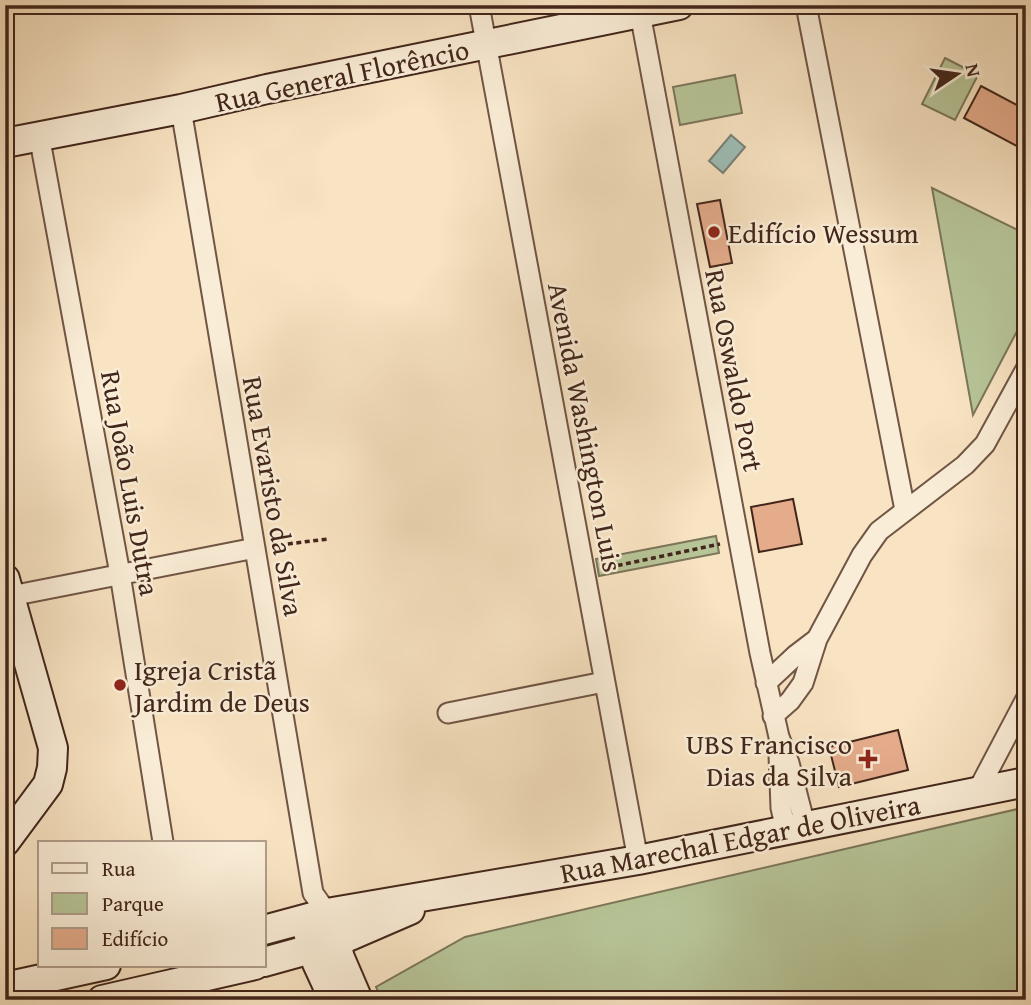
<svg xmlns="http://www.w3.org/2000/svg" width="1031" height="1005" font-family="'Gentium Book Plus',serif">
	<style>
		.green { fill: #b7c598; stroke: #7c765a; stroke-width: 2 }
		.water { fill: #9dbeb6; stroke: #798178; stroke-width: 2 }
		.building { fill: #e5ac8c; stroke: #42261b; stroke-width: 2 }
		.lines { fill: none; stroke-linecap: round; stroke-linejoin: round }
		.street-casing { stroke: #705545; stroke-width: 23 }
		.secondary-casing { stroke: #42261b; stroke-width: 32 }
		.path { stroke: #42261b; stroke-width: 3.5; stroke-dasharray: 5 3.5; stroke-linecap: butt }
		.street { stroke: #faedd7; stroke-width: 19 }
		.secondary { stroke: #faedd7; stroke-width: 28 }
		.poi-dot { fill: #8f2418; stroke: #faedd7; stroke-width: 2.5 }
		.labels { text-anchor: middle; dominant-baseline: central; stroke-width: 5; stroke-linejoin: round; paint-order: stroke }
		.street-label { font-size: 28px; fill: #42261b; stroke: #faedd7 }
		.poi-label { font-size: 28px; fill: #42261b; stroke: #faedd7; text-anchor: start }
	</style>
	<rect width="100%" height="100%" fill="#f8e3c2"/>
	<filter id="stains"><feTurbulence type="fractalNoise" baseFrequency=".00286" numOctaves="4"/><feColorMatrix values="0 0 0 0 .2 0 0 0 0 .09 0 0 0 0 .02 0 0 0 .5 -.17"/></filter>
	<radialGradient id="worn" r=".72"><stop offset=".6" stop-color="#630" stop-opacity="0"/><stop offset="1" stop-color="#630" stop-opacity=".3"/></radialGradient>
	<path class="green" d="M945 58 978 75 955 120 922 104Z
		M735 75 742 113 680 125 673 87Z
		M932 188 1026 234V314L973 415Z
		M716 536 719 553 599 576 596 559Z
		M1026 807 1024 1000H382L376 987 465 937Z"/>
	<path class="water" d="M731 135 745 147 723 173 709 161Z"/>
	<path class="building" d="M981 86 1026 110V151L964 118Z
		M720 200 732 263 710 267 697 204Z
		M793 499 802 544 759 552 751 507Z
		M898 730 908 770 839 787 829 747Z"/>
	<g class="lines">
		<defs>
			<path id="street" d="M479 5 638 860
				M806 5 905 510
				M640 13 760 653 779 737 789 763 805 825
				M181 109 313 893 327 913
				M39 135 120 574 163 842
				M11 596 255 548
				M766 683 796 655 817 639
				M448 713 604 682
				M773 716 790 701 803 683 817 639 862 555 879 531 965 465 985 444 1026 369
				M779 755 781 808 786 830
				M977 792 1026 699"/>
			<path id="secondary" d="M5 143 181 109 267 89 679 5
				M5 579 53 748 52 768 48 784 5 842
				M330 924 340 958 358 1000
				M264 930 327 913 638 860 1026 782
				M308 932 317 963 334 1000
				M264 962 336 942 410 910
				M5 987 106 965
				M102 1000 255 965"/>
		</defs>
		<use href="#street" class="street-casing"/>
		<use href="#secondary" class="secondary-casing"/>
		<path class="path" d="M271 546 328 539
			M601 569 720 544"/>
		<use href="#street" class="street"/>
		<use href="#secondary" class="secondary"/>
	</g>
	<g class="poi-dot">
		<circle cx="714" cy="232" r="7"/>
		<circle cx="120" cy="685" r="7"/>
		<path d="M864.5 748.5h7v7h7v7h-7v7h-7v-7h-7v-7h7z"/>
	</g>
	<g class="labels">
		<g class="street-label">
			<text transform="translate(342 75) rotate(-12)">Rua General Florêncio</text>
			<text transform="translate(735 370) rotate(79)">Rua Oswaldo Port</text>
			<text transform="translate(586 427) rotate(79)">Avenida Washington Luis</text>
			<text transform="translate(131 483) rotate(80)">Rua João Luis Dutra</text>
			<text transform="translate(274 496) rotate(80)">Rua Evaristo da Silva</text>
			<text transform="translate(740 838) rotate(-11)">Rua Marechal Edgar de Oliveira</text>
		</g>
		<g class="poi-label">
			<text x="728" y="232">Edifício Wessum</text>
			<text x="134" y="669">Igreja Cristã<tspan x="134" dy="32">Jardim de Deus</tspan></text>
			<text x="852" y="743" text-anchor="end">UBS Francisco<tspan x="852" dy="32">Dias da Silva</tspan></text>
		</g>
	</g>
	<rect width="1031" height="1005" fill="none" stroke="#f8e3c2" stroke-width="28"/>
	<rect x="7" y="7" width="1017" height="991" fill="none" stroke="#42261b" stroke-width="3.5"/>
	<rect x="14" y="14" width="1003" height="977" fill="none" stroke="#42261b" stroke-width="2"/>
	<rect x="38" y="841" width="228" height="126" fill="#faedd7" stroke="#b09d8c" stroke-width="2"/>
	<rect x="52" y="863" width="35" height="10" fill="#faedd7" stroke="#b09d8c" stroke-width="2"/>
	<text x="102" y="876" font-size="21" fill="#42261b">Rua</text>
	<rect x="52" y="893" width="35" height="21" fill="#b7c598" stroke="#b09d8c" stroke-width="2"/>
	<text x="102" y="911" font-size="21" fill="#42261b">Parque</text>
	<rect x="52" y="928" width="35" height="21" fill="#e5ac8c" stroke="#b09d8c" stroke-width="2"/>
	<text x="102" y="946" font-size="21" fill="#42261b">Edifício</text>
	<g transform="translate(957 74) rotate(77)" stroke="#faedd7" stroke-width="5" paint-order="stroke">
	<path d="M0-5L12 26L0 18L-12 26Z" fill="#42261b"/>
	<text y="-10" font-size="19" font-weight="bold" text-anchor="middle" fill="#42261b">N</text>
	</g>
	<rect width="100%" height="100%" filter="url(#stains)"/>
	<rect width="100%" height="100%" fill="url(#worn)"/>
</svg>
